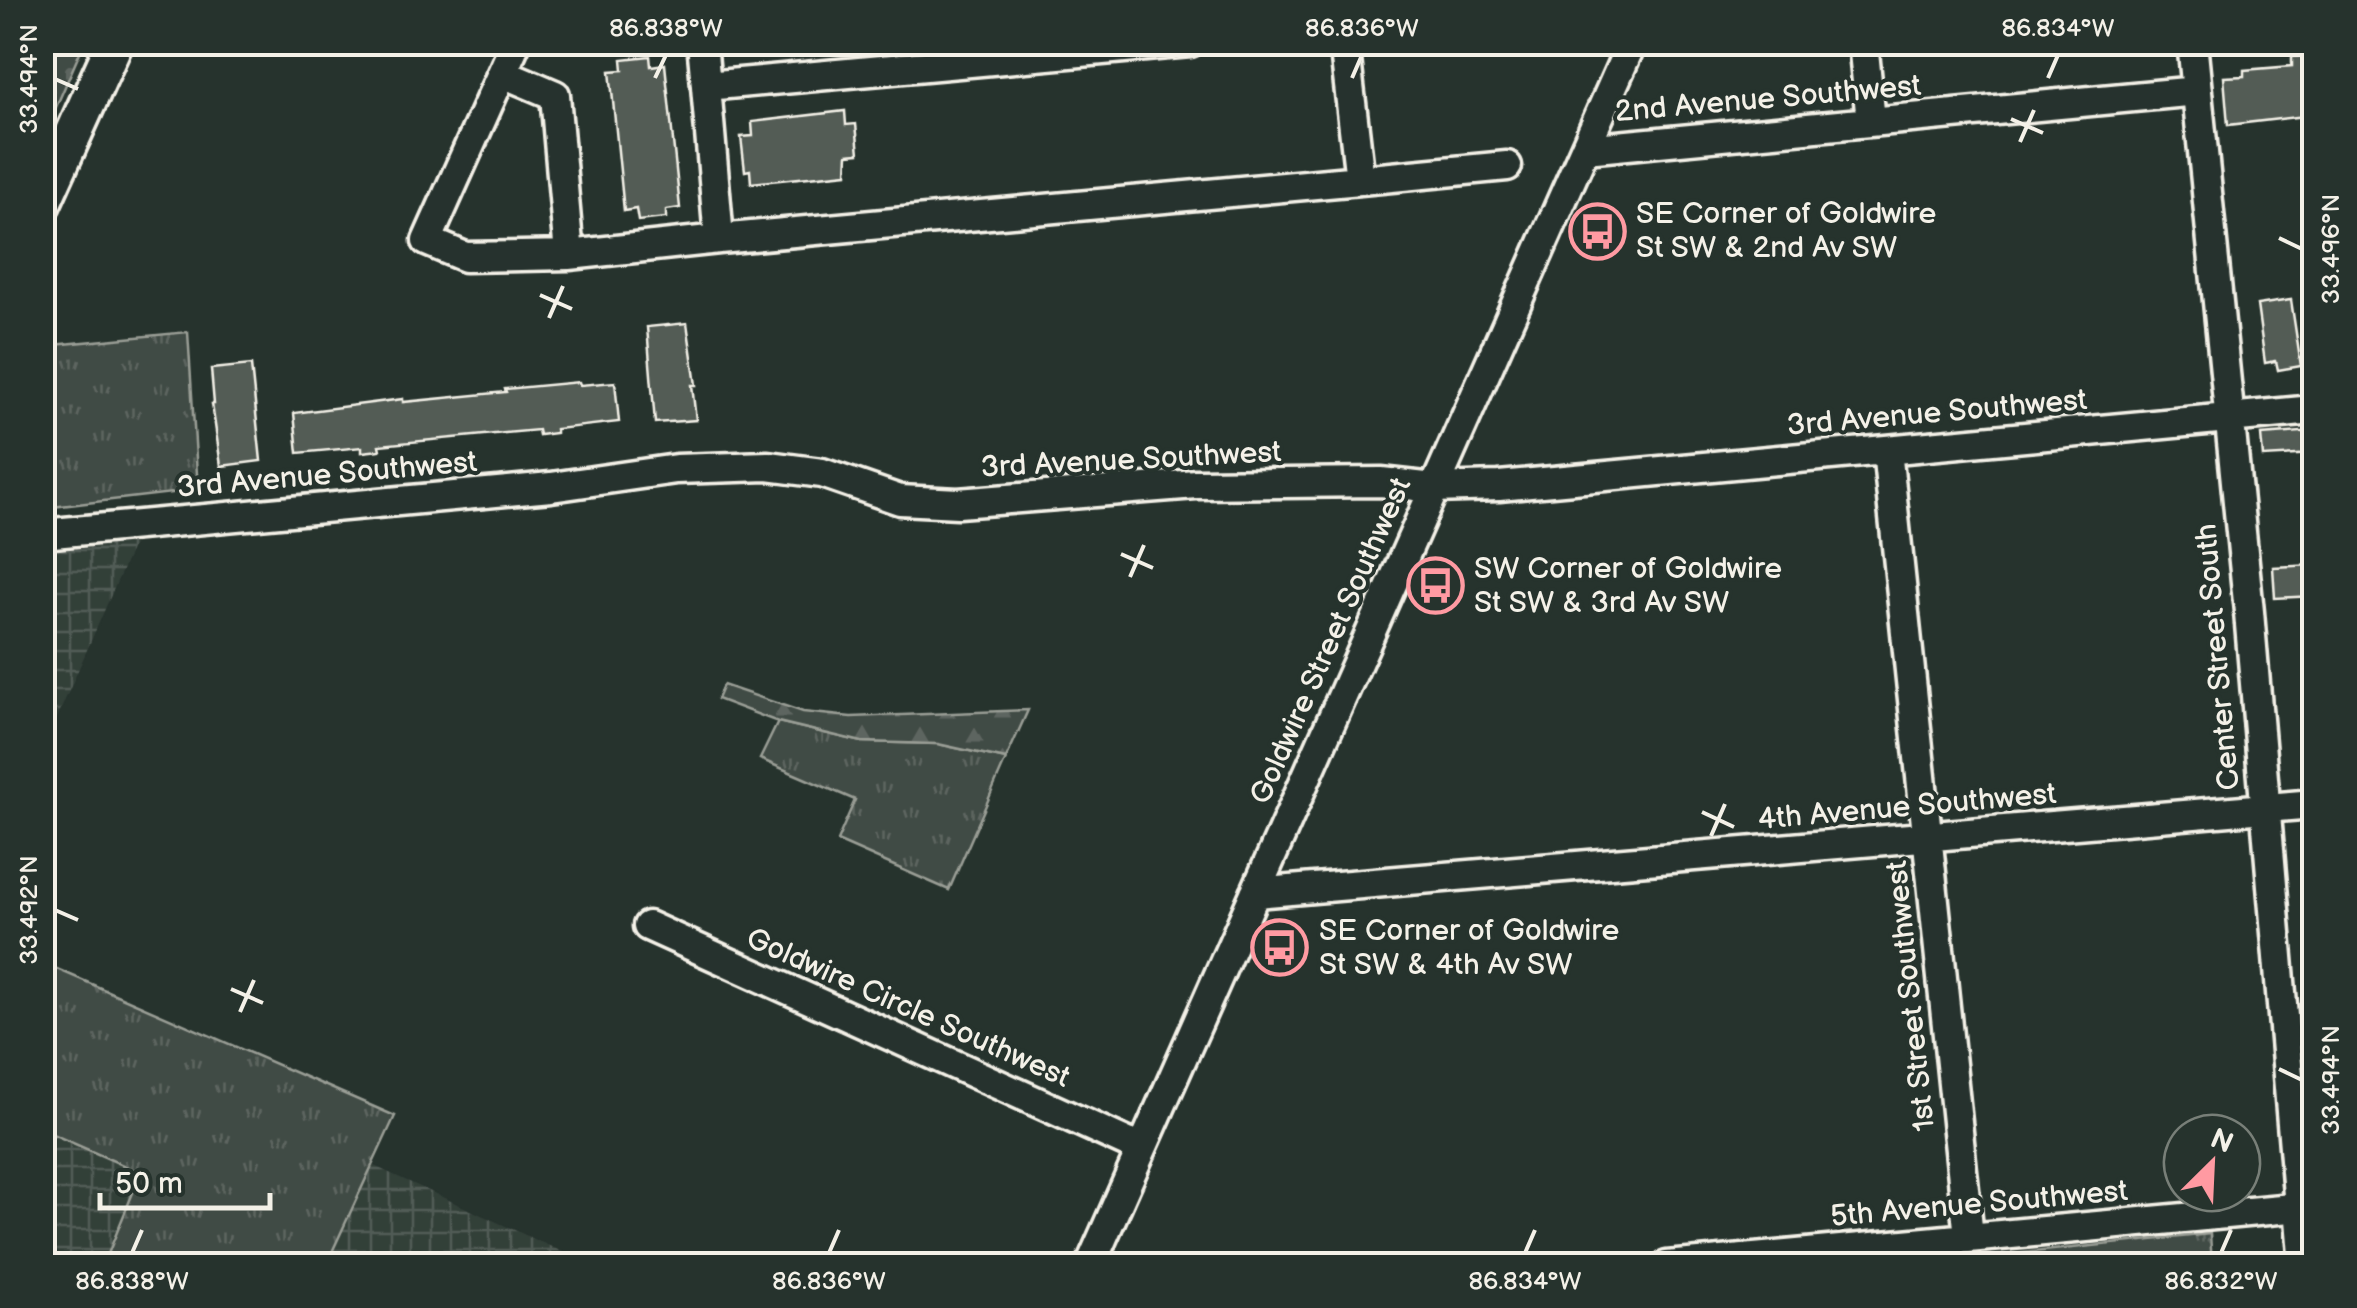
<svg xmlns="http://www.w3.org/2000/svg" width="2357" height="1308" font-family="'Balsamiq Sans',sans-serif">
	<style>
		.industrial { fill: url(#industrial-grid) }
		.grass { fill: url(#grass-tufts); stroke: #9a9e96; stroke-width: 2.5 }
		.forest { fill: url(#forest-firs); stroke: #9a9e96; stroke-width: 2.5 }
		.cemetery { fill: url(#cemetery-stones); stroke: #9a9e96; stroke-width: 2.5 }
		.building { fill: #525c55; stroke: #f4f1e8; stroke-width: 2.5 }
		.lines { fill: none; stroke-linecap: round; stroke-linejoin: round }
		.minor-casing { stroke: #f4f1e8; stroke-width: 35 }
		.major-casing { stroke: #f4f1e8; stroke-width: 42 }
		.minor { stroke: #26332d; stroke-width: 28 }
		.major { stroke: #26332d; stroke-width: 35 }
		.ticks { fill: none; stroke: #f4f1e8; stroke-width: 4 }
		.labels { text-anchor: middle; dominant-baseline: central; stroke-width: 8; stroke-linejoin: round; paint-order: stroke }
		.street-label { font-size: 30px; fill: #f4f1e8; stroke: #26332d }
		.poi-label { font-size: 30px; fill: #f4f1e8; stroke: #26332d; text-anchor: start }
		.neatline { fill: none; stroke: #f4f1e8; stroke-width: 4 }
		.ticks-label { font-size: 25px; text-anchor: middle; fill: #f4f1e8 }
	</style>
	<defs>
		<pattern id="industrial-grid" width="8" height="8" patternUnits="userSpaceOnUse" patternTransform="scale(2.5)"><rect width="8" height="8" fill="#333f39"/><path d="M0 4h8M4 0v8" fill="none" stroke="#515b56"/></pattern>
		<pattern id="grass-tufts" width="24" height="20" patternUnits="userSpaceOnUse" patternTransform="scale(2.5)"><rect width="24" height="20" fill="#414b45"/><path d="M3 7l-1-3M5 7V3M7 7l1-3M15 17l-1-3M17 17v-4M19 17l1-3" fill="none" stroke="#5d6560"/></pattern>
		<pattern id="forest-firs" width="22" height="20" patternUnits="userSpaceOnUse" patternTransform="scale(2.5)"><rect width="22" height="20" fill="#414b45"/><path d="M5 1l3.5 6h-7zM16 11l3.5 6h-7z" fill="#5d6560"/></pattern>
		<pattern id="cemetery-stones" width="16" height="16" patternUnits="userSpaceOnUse" patternTransform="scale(2.5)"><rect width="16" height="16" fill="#414b45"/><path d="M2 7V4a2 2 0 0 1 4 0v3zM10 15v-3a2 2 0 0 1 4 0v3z" fill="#5d6560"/></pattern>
	</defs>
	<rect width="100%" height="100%" fill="#26332d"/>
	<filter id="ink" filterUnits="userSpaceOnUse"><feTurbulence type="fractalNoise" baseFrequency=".01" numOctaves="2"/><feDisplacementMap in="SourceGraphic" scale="20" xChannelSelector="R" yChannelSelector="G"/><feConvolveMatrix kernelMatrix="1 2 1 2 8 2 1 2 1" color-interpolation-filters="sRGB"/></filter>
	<g filter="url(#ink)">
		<path class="industrial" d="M134 543 43 750V552Z
			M42 1130 141 1173 108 1253 135 1265H43Z
			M372 1165 591 1265 326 1266Z"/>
		<path class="grass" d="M188 332 198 490 43 508V346Z
			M778 722 862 742 938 744 1006 759 949 890 837 841 855 800 760 759Z
			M43 963 395 1116 326 1265H135L108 1254 141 1173 43 1130Z
			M2210 1234 2212 1265H1904Z"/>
		<path class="forest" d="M723 685 803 712 851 717 1028 710 1006 759 938 744 862 742 778 722 717 699Z"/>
		<path class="cemetery" d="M43 42 84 43 43 137 42 43Z"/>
		<path class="building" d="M2314 55V115L2228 125 2224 77 2244 76V70L2292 66V57Z
			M650 56 651 66 665 64 680 208 666 210V218L638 221 636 209 624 211 610 71 623 70 622 59Z
			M845 111 846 125 856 124 859 153 848 154 847 173 751 183 750 170 745 171 741 137 753 136 752 122Z
			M2291 300 2301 366 2278 370 2276 361 2265 363 2257 305Z
			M687 323 696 385H692L696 420 655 423 647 327Z
			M251 365 261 461 221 466 212 404H214L211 369Z
			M579 382 580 385 615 382 619 422 556 429V433L539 435 538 430 379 445 380 450 362 452V447L298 453 294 413 403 399V402L506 392 505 389Z
			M2314 431V454L2263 457 2261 435Z
			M2314 565V596L2275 598 2273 567Z"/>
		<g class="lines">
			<defs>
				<path id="minor" d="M516 42 427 241 465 257 569 255
					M702 42 706 86
					M1190 42 706 86 719 239 1360 180 1344 42
					M1863 42 1871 121
					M2192 42 2249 612 2304 1266
					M503 73 555 95 569 255 719 239
					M1585 149 2197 91
					M1360 180 1507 166
					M1887 450 1969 1237
					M42 534 551 487 676 469 768 466 822 473 900 500 958 503 1196 484 1381 482 1434 488 1499 486 2314 410
					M1255 893 2314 804
					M648 926 1141 1149
					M1090 1266 1632 42
					M1667 1266 2312 1206"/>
				<path id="major" d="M42 204 115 42"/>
			</defs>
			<use href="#minor" class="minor-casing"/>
			<use href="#major" class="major-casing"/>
			<use href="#minor" class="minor"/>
			<use href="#major" class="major"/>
		</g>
	</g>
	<path class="ticks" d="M655 78 666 55M1352 78 1362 55M2048 78 2058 55M55 79 78 89M2011 119 2043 133M2020 142 2034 110M2279 238 2302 249M540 295 572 309M549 318 563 286M1121 554 1153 568M1130 577 1144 545M1702 812 1734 827M1711 836 1725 804M55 910 78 920M231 989 263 1003M240 1012 254 980M2279 1069 2302 1080M132 1253 142 1230M829 1253 839 1230M1525 1253 1535 1230M2221 1253 2231 1230"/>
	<defs>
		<symbol id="bus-ring" viewBox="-11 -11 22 22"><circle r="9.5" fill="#26332d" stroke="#ff9aa2" stroke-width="1.5"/><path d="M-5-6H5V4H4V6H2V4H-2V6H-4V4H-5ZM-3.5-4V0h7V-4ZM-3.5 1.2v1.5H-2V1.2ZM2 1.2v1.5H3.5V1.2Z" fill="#ff9aa2"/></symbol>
	</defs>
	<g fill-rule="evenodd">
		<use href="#bus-ring" x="1566" y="200" width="63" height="63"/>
		<use href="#bus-ring" x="1404" y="554" width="63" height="63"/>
		<use href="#bus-ring" x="1248" y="916" width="63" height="63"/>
	</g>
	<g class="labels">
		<g class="street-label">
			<text transform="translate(1768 99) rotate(-5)">2nd Avenue Southwest</text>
			<text transform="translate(1937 413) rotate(-5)">3rd Avenue Southwest</text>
			<text transform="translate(1131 460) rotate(-3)">3rd Avenue Southwest</text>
			<text transform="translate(327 475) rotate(-5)">3rd Avenue Southwest</text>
			<text transform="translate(1331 641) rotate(-66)">Goldwire Street Southwest</text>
			<text transform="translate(2218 657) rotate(-95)">Center Street South</text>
			<text transform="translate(1907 807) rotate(-5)">4th Avenue Southwest</text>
			<text transform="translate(1911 996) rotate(-96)">1st Street Southwest</text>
			<text transform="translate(908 1008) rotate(24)">Goldwire Circle Southwest</text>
			<text transform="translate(1979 1204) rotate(-5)">5th Avenue Southwest</text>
		</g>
		<g class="poi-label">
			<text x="1636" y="214">SE Corner of Goldwire<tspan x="1636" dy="34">St SW &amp; 2nd Av SW</tspan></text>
			<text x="1474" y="569">SW Corner of Goldwire<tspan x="1474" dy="34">St SW &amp; 3rd Av SW</tspan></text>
			<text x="1319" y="931">SE Corner of Goldwire<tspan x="1319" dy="34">St SW &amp; 4th Av SW</tspan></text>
		</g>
	</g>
	<rect width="2357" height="1308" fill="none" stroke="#26332d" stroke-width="110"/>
	<g transform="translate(2212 1163) rotate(24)"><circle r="48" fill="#26332d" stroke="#787f78" stroke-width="2.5"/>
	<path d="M0-8L18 38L0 25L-18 38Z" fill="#ff9aa2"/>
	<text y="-15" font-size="28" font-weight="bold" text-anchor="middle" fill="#f4f1e8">N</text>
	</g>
	<path d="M100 1193v15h170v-15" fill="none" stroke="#f4f1e8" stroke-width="5"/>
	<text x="115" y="1193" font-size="30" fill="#f4f1e8" stroke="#26332d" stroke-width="8" paint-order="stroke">50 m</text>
	<rect x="55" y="55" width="2247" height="1198" class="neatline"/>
	<g class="ticks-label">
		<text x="666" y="36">86.838°W</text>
		<text x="1362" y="36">86.836°W</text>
		<text x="2058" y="36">86.834°W</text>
		<text transform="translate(28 79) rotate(-90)" y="9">33.494°N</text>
		<text transform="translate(2330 249) rotate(-90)" y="9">33.496°N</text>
		<text transform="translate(28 910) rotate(-90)" y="9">33.492°N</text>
		<text transform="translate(2330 1080) rotate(-90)" y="9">33.494°N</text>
		<text x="132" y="1289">86.838°W</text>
		<text x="829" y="1289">86.836°W</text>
		<text x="1525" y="1289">86.834°W</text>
		<text x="2221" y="1289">86.832°W</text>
	</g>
</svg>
